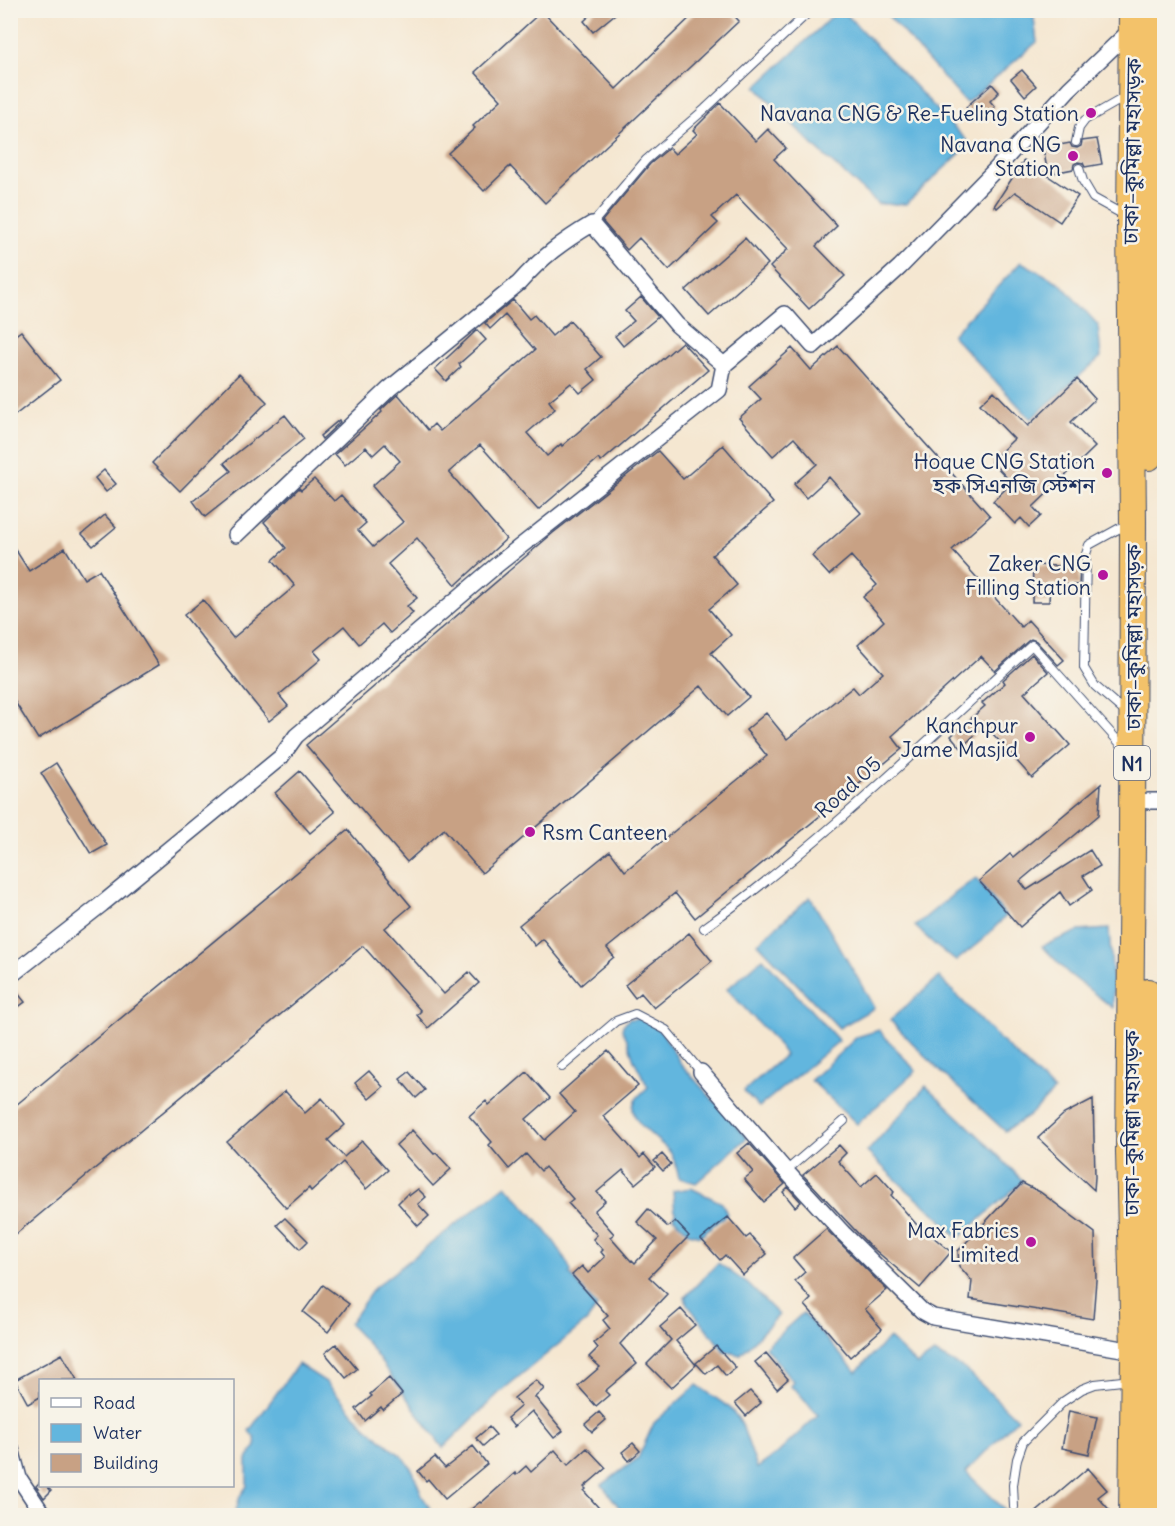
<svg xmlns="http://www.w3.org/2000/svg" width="1175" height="1526" font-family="Delius,'Noto Sans Bengali',sans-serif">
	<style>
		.water { fill: #62b6de; stroke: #3e729e; stroke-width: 1.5 }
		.building { fill: #c8a184 }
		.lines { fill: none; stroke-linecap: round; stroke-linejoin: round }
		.service-casing { stroke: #3c4b6f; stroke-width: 10 }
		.minor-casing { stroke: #3c4b6f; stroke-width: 18 }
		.trunk-casing { stroke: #3c4b6f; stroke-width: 28 }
		.service { stroke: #fff; stroke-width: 8 }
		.minor { stroke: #fff; stroke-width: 15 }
		.trunk { stroke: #f3c26a; stroke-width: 26 }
		.poi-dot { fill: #b5179e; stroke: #f7f3e8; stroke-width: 2 }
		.labels { text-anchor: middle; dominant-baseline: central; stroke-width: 5; stroke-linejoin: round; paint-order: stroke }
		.shield { fill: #f7f3e8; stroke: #5d6a87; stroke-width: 1.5 }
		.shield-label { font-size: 20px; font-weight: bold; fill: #1b2f5e }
		.poi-label { font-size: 21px; fill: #1b2f5e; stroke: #f7f3e8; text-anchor: end }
		.street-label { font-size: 21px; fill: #1b2f5e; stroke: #f7f3e8 }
	</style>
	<rect width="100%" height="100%" fill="#f7f3e8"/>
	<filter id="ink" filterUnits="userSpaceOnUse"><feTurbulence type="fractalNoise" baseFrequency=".0167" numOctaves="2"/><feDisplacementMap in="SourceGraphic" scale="12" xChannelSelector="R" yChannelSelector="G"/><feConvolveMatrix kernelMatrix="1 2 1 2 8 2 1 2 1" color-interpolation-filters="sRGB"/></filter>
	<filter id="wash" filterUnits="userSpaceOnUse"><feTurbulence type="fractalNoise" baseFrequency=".008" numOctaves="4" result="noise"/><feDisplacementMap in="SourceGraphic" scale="24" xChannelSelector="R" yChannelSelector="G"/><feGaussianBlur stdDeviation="1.35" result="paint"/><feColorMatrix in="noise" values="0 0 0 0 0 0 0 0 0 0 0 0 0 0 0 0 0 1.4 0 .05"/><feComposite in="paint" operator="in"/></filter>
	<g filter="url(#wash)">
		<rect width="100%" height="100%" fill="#f5e7d1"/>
		<path class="water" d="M839 10 843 11 970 144 906 204H878L816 148 756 87Z
			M884 11H1033L1037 42 966 103Z
			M1021 262 1060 283 1098 325 1101 357 1031 419 952 335Z
			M976 878 1006 916 982 940 956 961 937 947 915 926 950 897Z
			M810 897 860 982 874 1008 839 1028 758 943Z
			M1109 929 1113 984V1008L1068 973 1042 946 1079 931Z
			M763 958 839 1041 759 1107 744 1091 785 1055 778 1044 727 989Z
			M939 977 997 1037 1054 1091 1029 1116 1005 1131 939 1070 890 1020Z
			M644 1018 663 1034 681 1064 747 1138 696 1183 679 1178C677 1170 675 1159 670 1152 661 1140 624 1120 635 1101 638 1096 644 1091 648 1087L634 1060 627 1039 622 1030 623 1025 629 1019Z
			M879 1030 916 1071 857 1124 811 1080 857 1037Z
			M926 1086 985 1142 1023 1181 958 1239 940 1218 907 1190 867 1152Z
			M506 1185C529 1212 557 1238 571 1271L570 1274 597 1307 587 1321 500 1392 443 1448 368 1344 349 1324 374 1288Z
			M691 1188 722 1203 727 1214 700 1236 689 1233 673 1217 675 1213 673 1191Z
			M718 1263 748 1284 779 1315 740 1355 724 1351 687 1304 685 1297Z
			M803 1313 856 1372 889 1338 917 1365 934 1353 965 1369 1017 1419 966 1472 1003 1508 1008 1515H625L602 1485 638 1458 654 1423 697 1385 730 1408 741 1422 757 1468 778 1453 818 1415 797 1391 790 1386 793 1381 765 1347Z
			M298 1364 326 1382 366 1427 405 1459 413 1471 422 1496 435 1515H241L236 1510 240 1496 247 1486V1459L256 1446 255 1438 249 1431Z"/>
		<g id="blocks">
			<path class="building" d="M596 10H620L593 32 584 21Z
				M698 10H729L739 21 545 203 510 166 484 191 448 153 475 128 473 126 501 100 475 72 542 11 616 89Z
				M1022 70 1036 86 1025 96 1011 79Z
				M992 84 999 92 990 101 995 107 979 122 966 107Z
				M720 103 756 141 768 129 786 148 774 159 837 226 816 246 845 276 809 309 770 267 788 249 736 195 712 217 718 223 669 270 639 238 627 250 602 221 650 164 669 148 675 154 697 134 693 130Z
				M1097 139 1102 164 1085 167 1083 163 1078 162 1074 164 1073 169 1048 174 1043 148 1070 143 1072 147 1077 148 1081 146 1082 141Z
				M1024 160 1078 196 1060 222 1015 192 997 208 994 206Z
				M745 238 768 264 709 316 686 290Z
				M641 297 658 317 623 346 615 336 634 321 625 311Z
				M513 300 529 319 534 315 552 336 570 321 601 357 587 369 596 380 580 393 571 383 549 401 555 409 527 433 547 456 561 444 562 446 682 342 708 370 601 462 598 459 538 510 480 445 449 472 506 539 456 585 417 538 388 564 417 598 407 606 413 613 390 633 382 624 359 644 344 626 314 651 321 659 279 695 288 706 269 721 184 615 203 600 233 638 295 586 273 560 286 548 264 522 299 488 301 490 314 479 334 501 341 495 366 523 358 530 373 547 403 522 372 486 400 461 385 444 373 455 366 447 345 465 335 454 382 412 381 410 398 394 428 430 434 424 440 431 535 350 505 315 490 329 485 323Z
				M477 330 486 340 459 364 461 367 446 381 435 369Z
				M21 331 60 380 10 419V339Z
				M838 346 990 516 952 550 1021 627 1028 620 1064 660 1058 665 1036 641 1031 639 1028 641 995 671 981 656 892 736 902 749 695 918 675 893 607 948 614 957 581 985 543 939 535 946 519 925 610 851 625 871 767 756 746 730 766 713 787 739 853 687 859 694 883 673 858 645 884 621 863 597 877 585 851 556 829 575 812 556 861 513 829 477 806 498 794 484 817 464 794 438 773 456 739 418 761 399 749 386 792 348 811 370Z
				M239 374 267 402 180 491 152 463Z
				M1077 379 1095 399 1071 422 1095 447 1033 507 1041 516 1029 527 1021 518 1015 524 993 501 1012 483 991 461 1014 439 980 404 994 391 1028 426Z
				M285 415 304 439 205 517 193 501 231 471 224 463Z
				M339 420 340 422 322 439 320 436Z
				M723 445 773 503 712 555 737 585 709 609 731 635 711 653 749 697 727 716 701 686 482 873 444 829 407 862 306 745 553 533 658 451 683 479Z
				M104 470 116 484 106 492 95 478Z
				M105 515 116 527 93 546 82 534Z
				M10 541 29 571 65 548 84 579 99 570 159 665 38 739 10 694Z
				M1033 565 1080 567 1079 585 1050 584 1049 602H1032Z
				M1032 654 1048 672 1024 693 1070 745 1032 778 985 725 961 748 951 736 985 706 982 703 1005 683 1003 680Z
				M56 763 107 845 91 854 41 773Z
				M300 771 335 812 310 833 275 793Z
				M1101 784 1099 815 1020 881 1027 890 1090 850 1100 866 1083 876 1092 890 1069 906 1060 892 1020 927 979 881 1010 854 1013 857Z
				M348 830 411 906 385 928 444 994 469 972 479 983 428 1028 417 1015 421 1011 363 946 10 1239V1110Z
				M689 933 712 961 654 1008 641 993 635 998 625 985Z
				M10 986H12L25 1002 10 1013Z
				M608 1051 638 1086 603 1116 640 1158 644 1154 655 1167 635 1184 623 1170 597 1192 605 1201 594 1211 614 1234 610 1237 631 1261 632 1260 635 1263 657 1240 637 1222 648 1209 668 1227 675 1221 689 1236 649 1277 667 1294 620 1344 637 1364 605 1391 609 1395 596 1406 578 1386 600 1367 589 1357 598 1348 594 1343 610 1329 603 1320 608 1316 572 1275 582 1266 588 1273 605 1257 601 1252 603 1250 593 1239 597 1235 568 1203 573 1199 545 1167 541 1171 526 1154 509 1169 489 1145 492 1142 469 1116 486 1101 489 1105 527 1072 550 1098 526 1119 544 1140 575 1112 559 1094Z
				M369 1071 383 1087 369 1099 355 1083Z
				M409 1072 425 1090 416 1098 400 1079Z
				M285 1091 305 1113 322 1098 345 1125 328 1140 344 1157 362 1141 388 1170 366 1189 343 1162 311 1191 309 1188 286 1208 227 1142Z
				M1093 1099 1095 1177 1094 1190 1038 1138 1064 1114Z
				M412 1130 434 1154 436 1153 451 1169 433 1186 396 1145Z
				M749 1143 785 1184 764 1202 744 1179 753 1172 737 1153Z
				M839 1145 846 1153 838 1161 861 1187 877 1173 894 1192 891 1195 923 1232 925 1230 951 1252 920 1288 869 1245 803 1175Z
				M662 1154 671 1164 663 1171 654 1161Z
				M1022 1183 1040 1192 1095 1233 1096 1280 1093 1319 970 1299 972 1281 959 1266 958 1251Z
				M788 1187 801 1202 795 1207 783 1192Z
				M418 1189 426 1197 418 1204 429 1216 418 1226 398 1203 408 1193 410 1195Z
				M728 1217 746 1238 750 1235 767 1254 743 1275 725 1255 720 1260 701 1239Z
				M285 1218 308 1241 300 1249 277 1225Z
				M826 1229 887 1290 865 1309 882 1329 850 1357 805 1305 811 1299 795 1281 805 1272 793 1258Z
				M323 1285 349 1304 328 1332 303 1312Z
				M681 1309 695 1325 676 1341 696 1365 671 1388 647 1364 671 1340 660 1327Z
				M336 1344 357 1369 346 1378 325 1353Z
				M716 1346 736 1368 726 1376 717 1365 706 1374 696 1363Z
				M766 1353 788 1379 777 1389 755 1362Z
				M62 1354 77 1380H40V1397L28 1404 15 1380Z
				M389 1378 402 1394 383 1410 381 1407 365 1421 356 1409 372 1396 370 1394Z
				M536 1380 544 1389 535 1397 563 1431 554 1438 532 1411 514 1427 507 1418 521 1406 514 1398Z
				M750 1391 761 1403 746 1416 735 1403Z
				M1069 1411 1097 1417 1089 1454 1062 1448Z
				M599 1412 606 1420 592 1432 585 1424Z
				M489 1427 496 1435 483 1446 476 1438Z
				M633 1443 640 1451 629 1461 622 1452Z
				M473 1446 487 1464 445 1499 428 1479 426 1481 418 1471 435 1457 445 1468Z
				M587 1448 606 1468 584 1487 586 1489 584 1491 605 1515H464L480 1502 481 1503 515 1473 516 1475 526 1466 531 1472 555 1450 568 1465Z
				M1088 1468 1107 1490 1098 1497 1114 1515H1033Z
				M40 1482V1485H46L51 1491 44 1498 36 1486Z"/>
		</g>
	</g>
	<g filter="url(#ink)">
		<use href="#blocks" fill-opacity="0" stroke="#3c4b6f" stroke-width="1.5"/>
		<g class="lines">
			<defs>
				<path id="service" d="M1076 142 1079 128 1085 120 1127 96
					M1079 168 1083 181 1093 198 1124 215
					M592 224 646 160 705 109 811 10
					M1126 713 1095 686 1084 668 1086 554 1089 545 1129 523
					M704 928C821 844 925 742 1032 645L1126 750
					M562 1067 616 1021 635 1014 666 1030 701 1072
					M786 1171 844 1121
					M1014 1507 1013 1485 1017 1459 1023 1442 1064 1401 1082 1389 1095 1384 1131 1380"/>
				<path id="minor" d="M236 535 389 389 519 283C542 257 562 242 592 224L677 325 724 365
					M1148 801H1164
					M10 976 102 904 281 757 296 736 498 564 719 390 724 365 785 314 813 346 900 267 995 170 1069 89 1133 28
					M701 1072 786 1171 843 1233 922 1311 933 1317 1134 1351
					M10 1445 19 1478 44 1516"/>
				<path id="trunk" d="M1149 457 1155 282 1153 10
					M1148 992 1152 1369V1516
					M1132 1516 1134 1351 1129 1152 1132 840 1133 521 1130 219 1132 10"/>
			</defs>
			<use href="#service" class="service-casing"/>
			<use href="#minor" class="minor-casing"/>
			<use href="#trunk" class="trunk-casing"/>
			<use href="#service" class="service"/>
			<use href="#minor" class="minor"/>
			<use href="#trunk" class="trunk"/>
		</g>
	</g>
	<g class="poi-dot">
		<circle cx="1091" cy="113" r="6"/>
		<circle cx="1073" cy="156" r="6"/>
		<circle cx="1107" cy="473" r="6"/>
		<circle cx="1103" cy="575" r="6"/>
		<circle cx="1030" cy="737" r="6"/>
		<circle cx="530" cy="832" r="6"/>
		<circle cx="1031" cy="1242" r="6"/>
	</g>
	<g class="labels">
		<rect class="shield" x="1114" y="746" width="36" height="34" rx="4.5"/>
		<g class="shield-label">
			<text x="1132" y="763">N1</text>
		</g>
		<g class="poi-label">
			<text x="1079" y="113">Navana CNG &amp; Re-Fueling Station</text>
			<text x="1061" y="144">Navana CNG<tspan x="1061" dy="24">Station</tspan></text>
			<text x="1095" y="461">Hoque CNG Station<tspan x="1095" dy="24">হক সিএনজি স্টেশন</tspan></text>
			<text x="1091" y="563">Zaker CNG<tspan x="1091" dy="24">Filling Station</tspan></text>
			<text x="1018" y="725">Kanchpur<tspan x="1018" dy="24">Jame Masjid</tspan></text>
			<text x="542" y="832" text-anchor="start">Rsm Canteen</text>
			<text x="1019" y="1230">Max Fabrics<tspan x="1019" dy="24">Limited</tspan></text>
		</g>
		<g class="street-label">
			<text transform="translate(1132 151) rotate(-89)">ঢাকা–কুমিল্লা মহাসড়ক</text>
			<text transform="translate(1133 637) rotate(-90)">ঢাকা–কুমিল্লা মহাসড়ক</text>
			<text transform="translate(848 787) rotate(-42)">Road 05</text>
			<text transform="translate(1131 1123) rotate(-90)">ঢাকা–কুমিল্লা মহাসড়ক</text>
		</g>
	</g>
	<rect width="1175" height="1526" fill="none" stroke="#f7f3e8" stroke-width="36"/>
	<rect x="39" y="1379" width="195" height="108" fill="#f7f3e8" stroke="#9fa5b1" stroke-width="1.5"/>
	<rect x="51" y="1398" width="30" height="9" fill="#ffffff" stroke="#9fa5b1" stroke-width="1.5"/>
	<text x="93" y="1409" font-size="18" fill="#1b2f5e">Road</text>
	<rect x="51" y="1424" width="30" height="18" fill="#62b6de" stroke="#9fa5b1" stroke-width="1.5"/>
	<text x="93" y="1439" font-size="18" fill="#1b2f5e">Water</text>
	<rect x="51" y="1454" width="30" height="18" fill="#c8a184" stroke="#9fa5b1" stroke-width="1.5"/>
	<text x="93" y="1469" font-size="18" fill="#1b2f5e">Building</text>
</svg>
